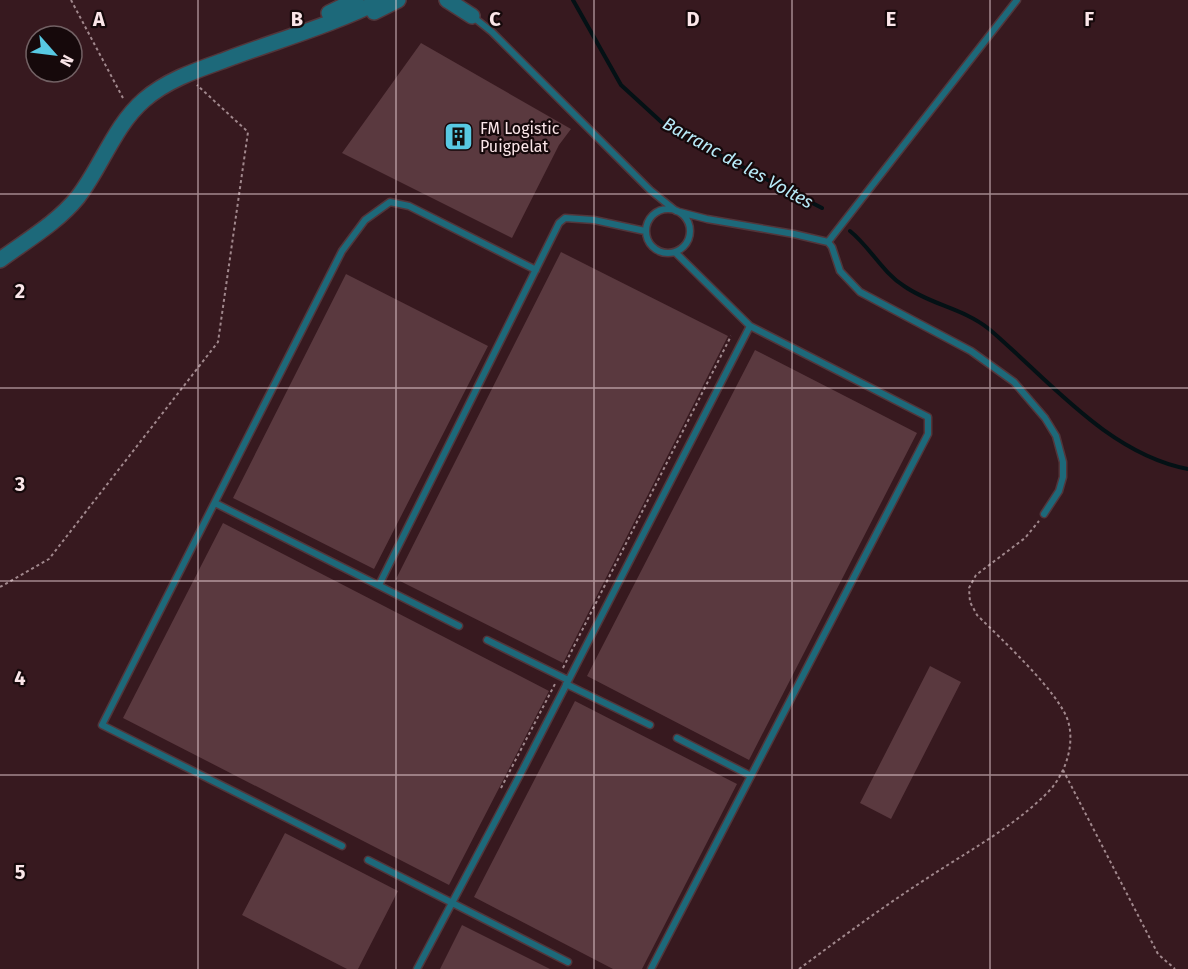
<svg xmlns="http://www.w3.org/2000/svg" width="1188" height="969" font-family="'Fira Sans',sans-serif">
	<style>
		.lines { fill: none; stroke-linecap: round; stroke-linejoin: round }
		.stream { stroke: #041115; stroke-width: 4 }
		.building { fill: #5a393f }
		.service-casing { stroke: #52363b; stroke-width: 9 }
		.tertiary-casing { stroke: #52363b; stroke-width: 18 }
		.path { stroke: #a1888d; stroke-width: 2; stroke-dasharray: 3 3; stroke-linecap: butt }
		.service { stroke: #1d697a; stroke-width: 6 }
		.tertiary { stroke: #1d697a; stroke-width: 15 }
		.grid { fill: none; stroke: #fbe6e9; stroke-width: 1.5; stroke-opacity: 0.55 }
		.labels { text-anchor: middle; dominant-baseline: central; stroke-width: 4.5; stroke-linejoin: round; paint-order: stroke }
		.poi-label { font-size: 16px; fill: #fbe6e9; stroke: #16090b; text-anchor: start }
		.water-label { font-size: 18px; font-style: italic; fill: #b8eaf8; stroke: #16090b }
		.grid-label { font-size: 20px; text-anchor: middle; font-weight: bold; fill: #fbe6e9; stroke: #16090b; stroke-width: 4.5; stroke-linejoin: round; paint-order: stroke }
	</style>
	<rect width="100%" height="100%" fill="#37191f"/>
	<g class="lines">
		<path class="stream" d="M573 0 621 85 669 129 822 208
			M850 231C870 247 882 272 904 286 931 305 963 308 989 329 1048 379 1108 454 1188 469"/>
	</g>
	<path class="building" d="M421 43 571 129 559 145 512 238 342 153Z
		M561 252 728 336 563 663 396 579Z
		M346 274 488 346 374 569 233 498Z
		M755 350 917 433 749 760 587 676Z
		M223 523 549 691 449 885 123 718Z
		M930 666 961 682 891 819 860 803Z
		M575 701 737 784 642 969H613L474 897Z
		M285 833 398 891 358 969H347L242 915Z
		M462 925 550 969H440Z"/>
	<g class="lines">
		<defs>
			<path id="service" d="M472 16 492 32 650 190 676 211 707 219 794 234 828 242 832 247 840 271 860 292 971 351 1014 382 1045 418 1056 436 1063 462V477L1059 491 1044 514
				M646 231a22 22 0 1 1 44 0a22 22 0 1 1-44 0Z
				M828 242 1017 0
				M215 503 459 626
				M379 585 559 223 565 218 594 220 645 231
				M487 640 568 680
				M566 684 650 725
				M677 738 751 776
				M342 846 102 725 342 251 365 220 390 202 409 206 536 270
				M368 860 568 962
				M417 969 523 769 750 326
				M651 969 928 434V417L750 326 675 252"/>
			<path id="tertiary" d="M447 0 472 16
				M374 12 398 0
				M329 13 356 0
				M0 260C27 240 57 223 78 197 102 166 114 126 144 100 167 80 197 70 225 60 278 40 332 25 382 0"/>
		</defs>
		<use href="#service" class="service-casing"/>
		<use href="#tertiary" class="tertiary-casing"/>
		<path class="path" d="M71 0 124 100
			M0 587 49 559 218 342 248 132 197 85
			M563 668 731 336
			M1063 770 1158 954 1175 969
			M501 788 555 684
			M799 969C842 937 884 906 929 877 970 850 1017 825 1051 789 1066 771 1075 744 1068 721 1059 692 1000 638 977 615L970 602 969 588 976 575 1025 538 1039 521"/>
		<use href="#service" class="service"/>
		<use href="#tertiary" class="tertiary"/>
	</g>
	<path class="grid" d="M198 0V969M396 0V969M594 0V969M792 0V969M990 0V969M0 194H1188M0 388H1188M0 581H1188M0 775H1188"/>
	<defs>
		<symbol id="building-square" viewBox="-11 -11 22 22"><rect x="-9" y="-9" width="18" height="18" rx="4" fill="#58c9e3" stroke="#16090b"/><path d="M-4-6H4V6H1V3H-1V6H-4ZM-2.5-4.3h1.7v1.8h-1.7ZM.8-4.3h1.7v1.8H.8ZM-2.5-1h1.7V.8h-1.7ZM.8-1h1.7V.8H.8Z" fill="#111"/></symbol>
	</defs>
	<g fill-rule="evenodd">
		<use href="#building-square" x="442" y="120" width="33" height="33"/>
	</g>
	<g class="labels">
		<g class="poi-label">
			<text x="480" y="128">FM Logistic<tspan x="480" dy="18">Puigpelat</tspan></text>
		</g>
		<g class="water-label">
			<text transform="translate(738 163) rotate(29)">Barranc de les Voltes</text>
		</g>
	</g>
	<g class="grid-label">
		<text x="99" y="26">A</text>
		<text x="297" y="26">B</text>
		<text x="495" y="26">C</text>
		<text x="693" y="26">D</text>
		<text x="891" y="26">E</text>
		<text x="1089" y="26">F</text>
		<text x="20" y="298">2</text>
		<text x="20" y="491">3</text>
		<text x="20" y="685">4</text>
		<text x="20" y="879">5</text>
	</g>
	<g transform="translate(54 54) rotate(118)"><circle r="28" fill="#16090b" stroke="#726164" stroke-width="1.5"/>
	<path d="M0-4.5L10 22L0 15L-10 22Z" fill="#58c9e3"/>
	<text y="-9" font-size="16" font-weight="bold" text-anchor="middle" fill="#fbe6e9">N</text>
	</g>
</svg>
